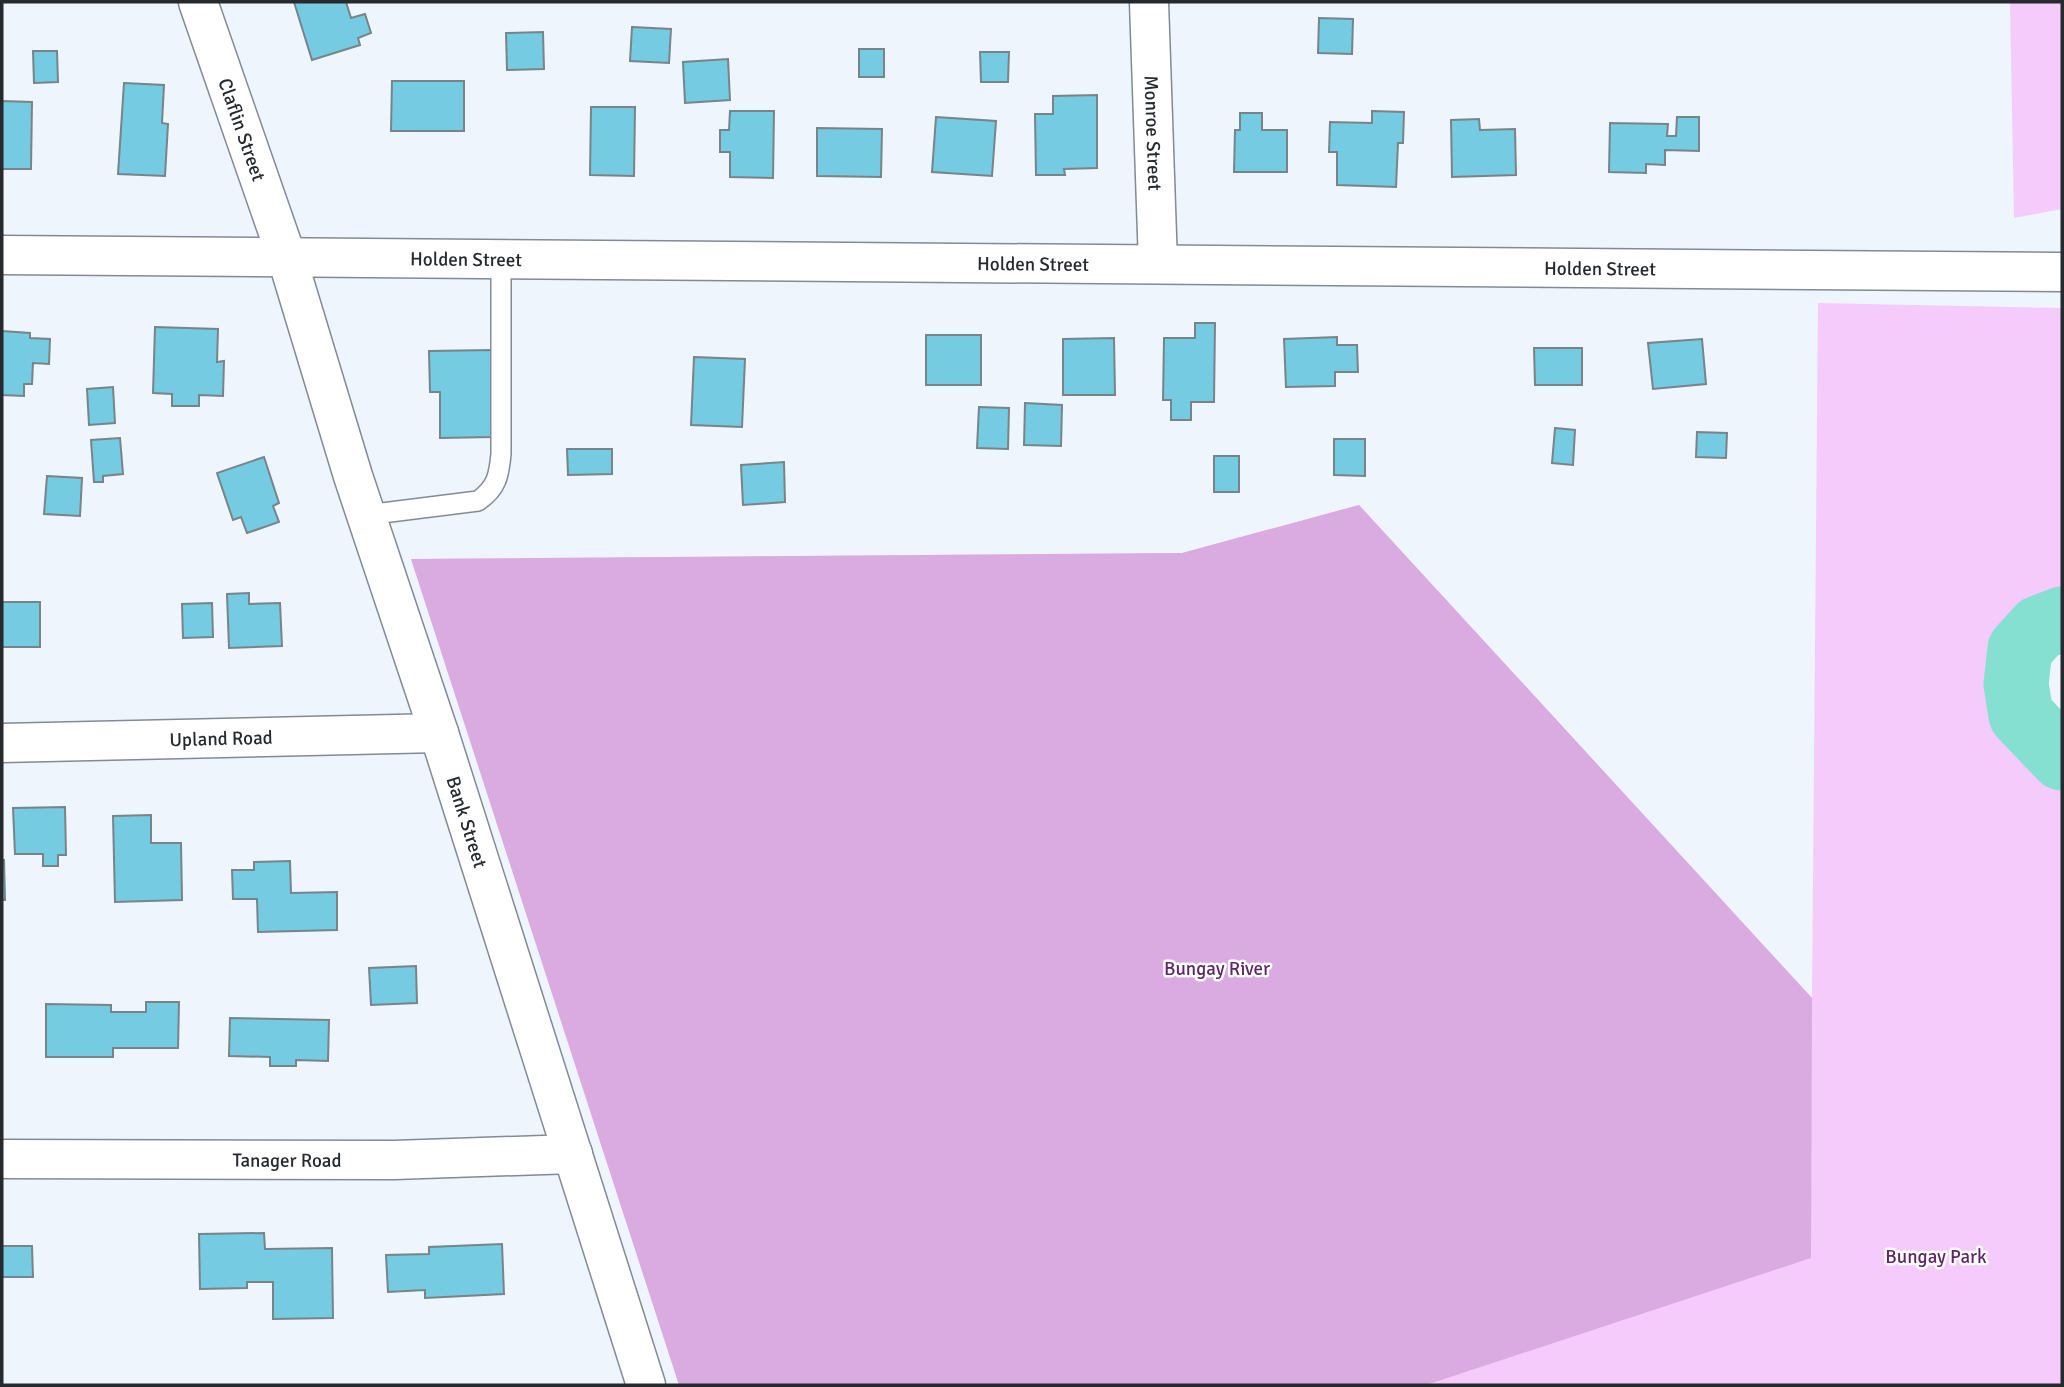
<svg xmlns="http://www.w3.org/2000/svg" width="2064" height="1387" font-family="Signika,sans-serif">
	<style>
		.green { fill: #f4cbfa }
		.forest { fill: #daabe1 }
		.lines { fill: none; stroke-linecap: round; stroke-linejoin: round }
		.river { stroke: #86e0d2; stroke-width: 65 }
		.building { fill: #75cbe2; stroke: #778488; stroke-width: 2 }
		.service-casing { stroke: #828a93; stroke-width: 22 }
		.minor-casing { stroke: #828a93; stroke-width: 41 }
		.secondary-casing { stroke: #828a93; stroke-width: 41 }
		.service { stroke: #fff; stroke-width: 19 }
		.minor { stroke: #fff; stroke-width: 38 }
		.secondary { stroke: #fff; stroke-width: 38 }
		.labels { text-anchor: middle; stroke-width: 5; stroke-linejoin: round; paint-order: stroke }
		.street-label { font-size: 19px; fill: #26292d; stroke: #fff }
		.park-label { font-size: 19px; fill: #5e2767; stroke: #fff }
	</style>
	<rect width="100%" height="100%" fill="#eef5fd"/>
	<path class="green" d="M2010,2h52v207l-48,9z
		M1818,303l244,5v311l-23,9 -19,21 -4,35 5,31 41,43v627h-1383l-268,-826 771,-6 177,-48 453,493z"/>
	<path class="forest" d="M1359,505l453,493 -1,260 -385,127h-747l-268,-826 771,-6z"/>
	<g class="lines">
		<path class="river" d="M2062,619l-23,9 -19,21 -4,35 5,31 41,43"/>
	</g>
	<path class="building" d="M294,2h52l5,16 14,-4 6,19 -13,5 2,7 -48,15z
		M1319,18l34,1 -1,35 -34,-1z
		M632,27l39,2 -2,34 -39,-2z
		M543,32l1,37 -37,1 -1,-37z
		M859,49h25v28h-25z
		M33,51h24l1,31 -24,1z
		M980,52h29l-1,30h-27z
		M728,59l2,41 -45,3 -2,-41z
		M392,81h72v50h-73z
		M124,83l40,2 -2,38 6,1 -3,52 -47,-2z
		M1097,95v73l-33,1 1,6h-29l-1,-61h18v-18z
		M2,101l30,1 -1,67h-29z
		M591,107h44l-1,69 -44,-1z
		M730,111h44l-1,67 -43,-1v-25h-10v-22h9z
		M1372,111l32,1 -1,31h-5l-2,44 -59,-2v-33h-8l1,-30 42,1z
		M1240,113h22v17h25v42h-53l1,-42h5z
		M936,117l60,4 -4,55 -60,-4z
		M1677,117h22v34l-34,-1v15l-19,-1v9l-37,-1 1,-49 58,1 -1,12h9z
		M1479,119l1,11 35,-1 1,46 -64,2 -1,-57z
		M817,128l65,1 -1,48 -64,-1z
		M1195,323h20l-1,79h-23v18h-20v-20h-8l1,-62h31z
		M155,327l63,2 -1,33 7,-1 -1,35 -24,-1v11h-27v-12l-19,-1z
		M2,331l28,2v5l20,1 -1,25 -16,-1 -1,21h-8v12l-22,-1z
		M926,335h55v50h-55z
		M1337,337v8h20l1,27h-23v14l-49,1 -2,-48z
		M1114,338l1,57h-52v-56z
		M1702,339l4,45 -53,5 -5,-46z
		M1534,348h48v37h-47z
		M492,350l1,87 -53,1v-46h-10l-1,-41z
		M694,357l51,2 -3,68 -51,-2z
		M113,387l2,36 -26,2 -2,-36z
		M1025,403l37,2 -1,41 -37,-1z
		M979,407l30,1 -1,41 -31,-1z
		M1555,428l20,2 -2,35 -21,-2z
		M1697,432l30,1 -1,25 -30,-1z
		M120,438l3,36 -20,2v6h-9l-3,-42z
		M1334,439h31v37l-31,-1z
		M567,449h45v25l-44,1z
		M1214,456h25v36h-25z
		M264,457l15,46 -6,3 6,16 -32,11 -6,-16 -8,3 -16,-47z
		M784,462l1,40 -42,3 -2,-40z
		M47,476l35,2 -2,38 -36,-2z
		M249,593v11l31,-1 2,43 -53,2 -2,-54z
		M2,602h38v45h-38z
		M212,603l1,34 -30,1 -1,-34z
		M65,807l1,48h-8v11h-15v-12h-28l-2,-46z
		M151,815v28h30l1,57 -67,2 -2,-86z
		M2,860h2l1,40h-3z
		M290,861l1,32 46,-1v38l-79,2 -1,-33h-24l-1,-29h22v-8z
		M416,966l1,37 -46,2 -2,-37z
		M146,1002h33l-1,46h-65v9h-67v-53l65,1v7h35z
		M230,1018l99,2 -1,41 -32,-1v6h-26v-9l-41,-1z
		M264,1233l1,16 67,-1 1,70 -60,1v-37h-26v6l-47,1 -1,-55z
		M502,1244l2,50 -79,4v-8l-37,2 -2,-37 43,-1v-7z
		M2,1246h30l1,31h-31z"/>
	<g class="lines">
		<g class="service-casing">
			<path id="service" d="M366,515l112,-14c19,-13 21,-26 23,-47v-195"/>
		</g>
		<g class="minor-casing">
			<g id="minor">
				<path id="s1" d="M198,2l89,256 66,218 86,257 207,652"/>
				<path id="s2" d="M1149,2l9,262"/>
				<path id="s3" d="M2,743l437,-10"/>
				<path id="s4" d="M2,1159l392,1 179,-6"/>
			</g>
		</g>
		<g class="secondary-casing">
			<g id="secondary">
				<path id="s5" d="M2,255l2060,17"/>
			</g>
		</g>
		<use href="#service" class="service"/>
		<use href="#minor" class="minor"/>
		<use href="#secondary" class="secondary"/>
	</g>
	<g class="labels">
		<g class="street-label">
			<text dy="7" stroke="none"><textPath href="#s1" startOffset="135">Claflin Street</textPath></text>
			<text dy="7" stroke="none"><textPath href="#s2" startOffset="131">Monroe Street</textPath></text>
			<text dy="7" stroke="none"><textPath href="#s5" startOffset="464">Holden Street</textPath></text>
			<text dy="7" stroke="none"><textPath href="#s5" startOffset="1031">Holden Street</textPath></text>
			<text dy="7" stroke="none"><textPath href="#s5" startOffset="1598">Holden Street</textPath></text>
			<text dy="7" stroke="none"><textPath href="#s3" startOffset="219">Upland Road</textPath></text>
			<text dy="7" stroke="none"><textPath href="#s1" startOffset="863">Bank Street</textPath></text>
			<text dy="7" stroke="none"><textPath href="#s4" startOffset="285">Tanager Road</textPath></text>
		</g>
		<g class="park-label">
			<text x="1217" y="975">Bungay River</text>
			<text x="1936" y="1263">Bungay Park</text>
		</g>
	</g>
	<rect width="2064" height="1387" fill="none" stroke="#26292d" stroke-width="7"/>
</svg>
